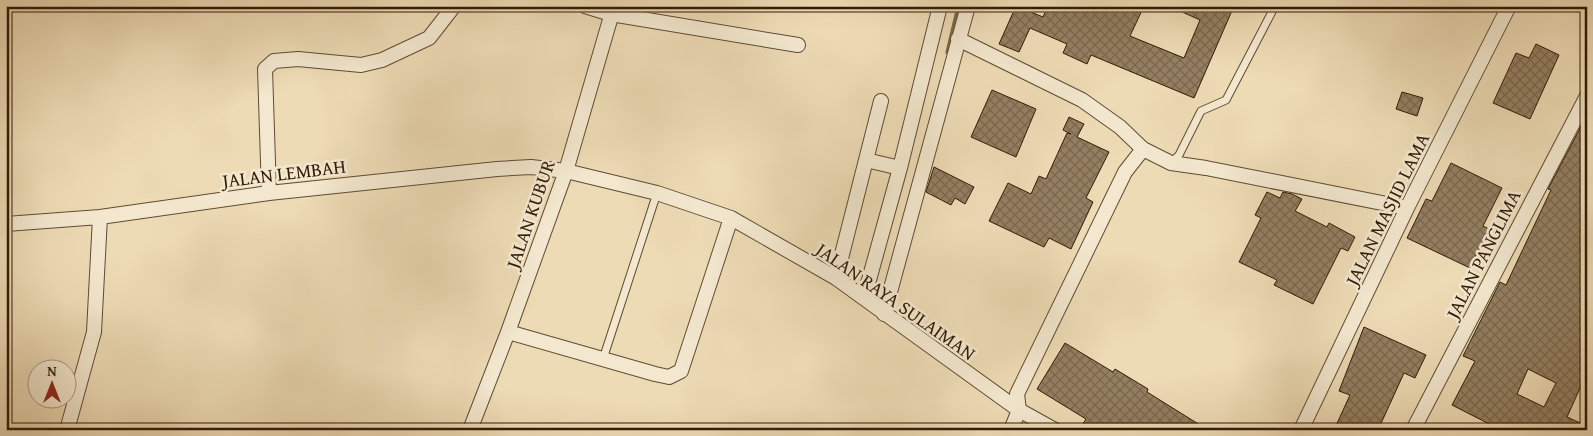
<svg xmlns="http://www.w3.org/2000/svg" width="1593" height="436" font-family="'Gentium Book Plus',serif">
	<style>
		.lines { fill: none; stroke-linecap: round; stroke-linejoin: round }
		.stream { stroke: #7b674c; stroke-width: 5 }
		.building { fill: url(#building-cross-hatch); stroke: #311b06; fill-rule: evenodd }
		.lane-casing { stroke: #604b32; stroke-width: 9 }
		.street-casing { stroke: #604b32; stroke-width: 16 }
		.lane { stroke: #f3e8cf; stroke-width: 7 }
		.street { stroke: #f3e8cf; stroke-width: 14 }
		.labels { text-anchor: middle; stroke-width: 5; stroke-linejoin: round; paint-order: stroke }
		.street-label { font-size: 19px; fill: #311b06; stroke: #f3e8cf }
	</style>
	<defs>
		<pattern id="building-cross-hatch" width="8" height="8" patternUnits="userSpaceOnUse" patternTransform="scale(1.25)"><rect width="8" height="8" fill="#937f61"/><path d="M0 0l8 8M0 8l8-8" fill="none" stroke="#79674e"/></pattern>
	</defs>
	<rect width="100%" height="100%" fill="#eddbb5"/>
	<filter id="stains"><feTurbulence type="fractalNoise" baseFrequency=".004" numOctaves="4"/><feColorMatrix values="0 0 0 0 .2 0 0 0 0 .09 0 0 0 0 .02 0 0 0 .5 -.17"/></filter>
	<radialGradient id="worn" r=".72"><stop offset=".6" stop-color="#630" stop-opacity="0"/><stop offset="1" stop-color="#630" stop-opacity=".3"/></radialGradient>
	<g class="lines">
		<path class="stream" d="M948,52l11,-46"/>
	</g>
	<path class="building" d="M1016,6l27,11 5,-11h96l-14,30 54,22 16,-38 -31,-14h65l-40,92 -103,-43 -4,9 -24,-11 4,-9 -37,-16 -11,24 -20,-8z
		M1536,44l23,11 -29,64 -37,-16 23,-50 13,5z
		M992,90l44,19 -20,48 -45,-20z
		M1402,92l21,6 -6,18 -21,-7z
		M1587,115v274l-6,-3 -14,31 20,9v4h-86l-49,-25 23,-44 -12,-5 37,-74 6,3 45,-95 -3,-1zM1528,369l28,14 -12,24 -27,-13z
		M1069,117l15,7 -7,13 32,15 -23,46 7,4 -22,47 -22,-11 -5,9 -55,-26 19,-38 23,11 8,-18 7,3 21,-46 4,1 -8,-4z
		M1451,163l51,25 -19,38 6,3 -19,39 -63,-30 19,-39 6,2z
		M934,167l40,20 -9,17 -10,-6 -4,7 -25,-13z
		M1267,192l13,6 3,-6 9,2 10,5 -7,12 32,16 2,-4 26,14 -7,14 -7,-3 -28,56 -39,-19 3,-5 -38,-18 22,-44 -6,-3z
		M1364,327l62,28 -11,23 -11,-5 -26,57h-44l16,-35 -11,-4z
		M1065,343l48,29 2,-3 33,20 -1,3 61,38h-129l7,-11 -49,-30z"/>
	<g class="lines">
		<g class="lane-casing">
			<path id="lane" d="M1172,162l7,-7 22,-44 25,-11 49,-94
				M603,359l54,-166"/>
		</g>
		<g class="street-casing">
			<path id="street" d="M585,6l26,8 187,31
				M958,39l124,61 38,27 23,22 28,14 35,5 201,40
				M866,160l34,8
				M269,193l-4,-124 9,-8 24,-2 63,6 21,-5 47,-22 25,-32
				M6,224l94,-7 169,-24 228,-24 34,-2 35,4 91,22 74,25 105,60 183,132 36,20
				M836,278l45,-177
				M864,298l36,-130 40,-162
				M884,314l84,-308
				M508,332l147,42 14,3 12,-6 50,-153
				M67,430l27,-98 6,-115
				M470,430l38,-98 58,-161 48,-165
				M1011,430l8,-20 -2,-16 108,-222 18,-23
				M1301,430l106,-222 102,-202
				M1413,430l174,-334"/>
		</g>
		<use href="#lane" class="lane"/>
		<use href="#street" class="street"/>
	</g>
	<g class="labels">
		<g class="street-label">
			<text transform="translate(284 173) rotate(-7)" y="7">JALAN LEMBAH</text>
			<text transform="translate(1387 209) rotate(-64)" y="7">JALAN MASJID LAMA</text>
			<text transform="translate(530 214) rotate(-71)" y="7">JALAN KUBUR</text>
			<text transform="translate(1483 254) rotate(-63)" y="7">JALAN PANGLIMA</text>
			<text transform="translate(896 301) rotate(35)" y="7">JALAN RAYA SULAIMAN</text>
		</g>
	</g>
	<rect width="1593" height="436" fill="none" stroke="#eddbb5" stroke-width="25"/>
	<rect x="8" y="8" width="1578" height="421" fill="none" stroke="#311b06" stroke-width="2.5"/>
	<rect x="12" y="12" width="1568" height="411" fill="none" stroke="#311b06"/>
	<g transform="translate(52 384)"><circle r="24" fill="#f3e8cf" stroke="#a5967f"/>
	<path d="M0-4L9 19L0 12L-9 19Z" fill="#8f2418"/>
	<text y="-8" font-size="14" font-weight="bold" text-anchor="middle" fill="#311b06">N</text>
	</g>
	<rect width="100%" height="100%" filter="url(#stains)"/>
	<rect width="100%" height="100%" fill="url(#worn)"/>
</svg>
